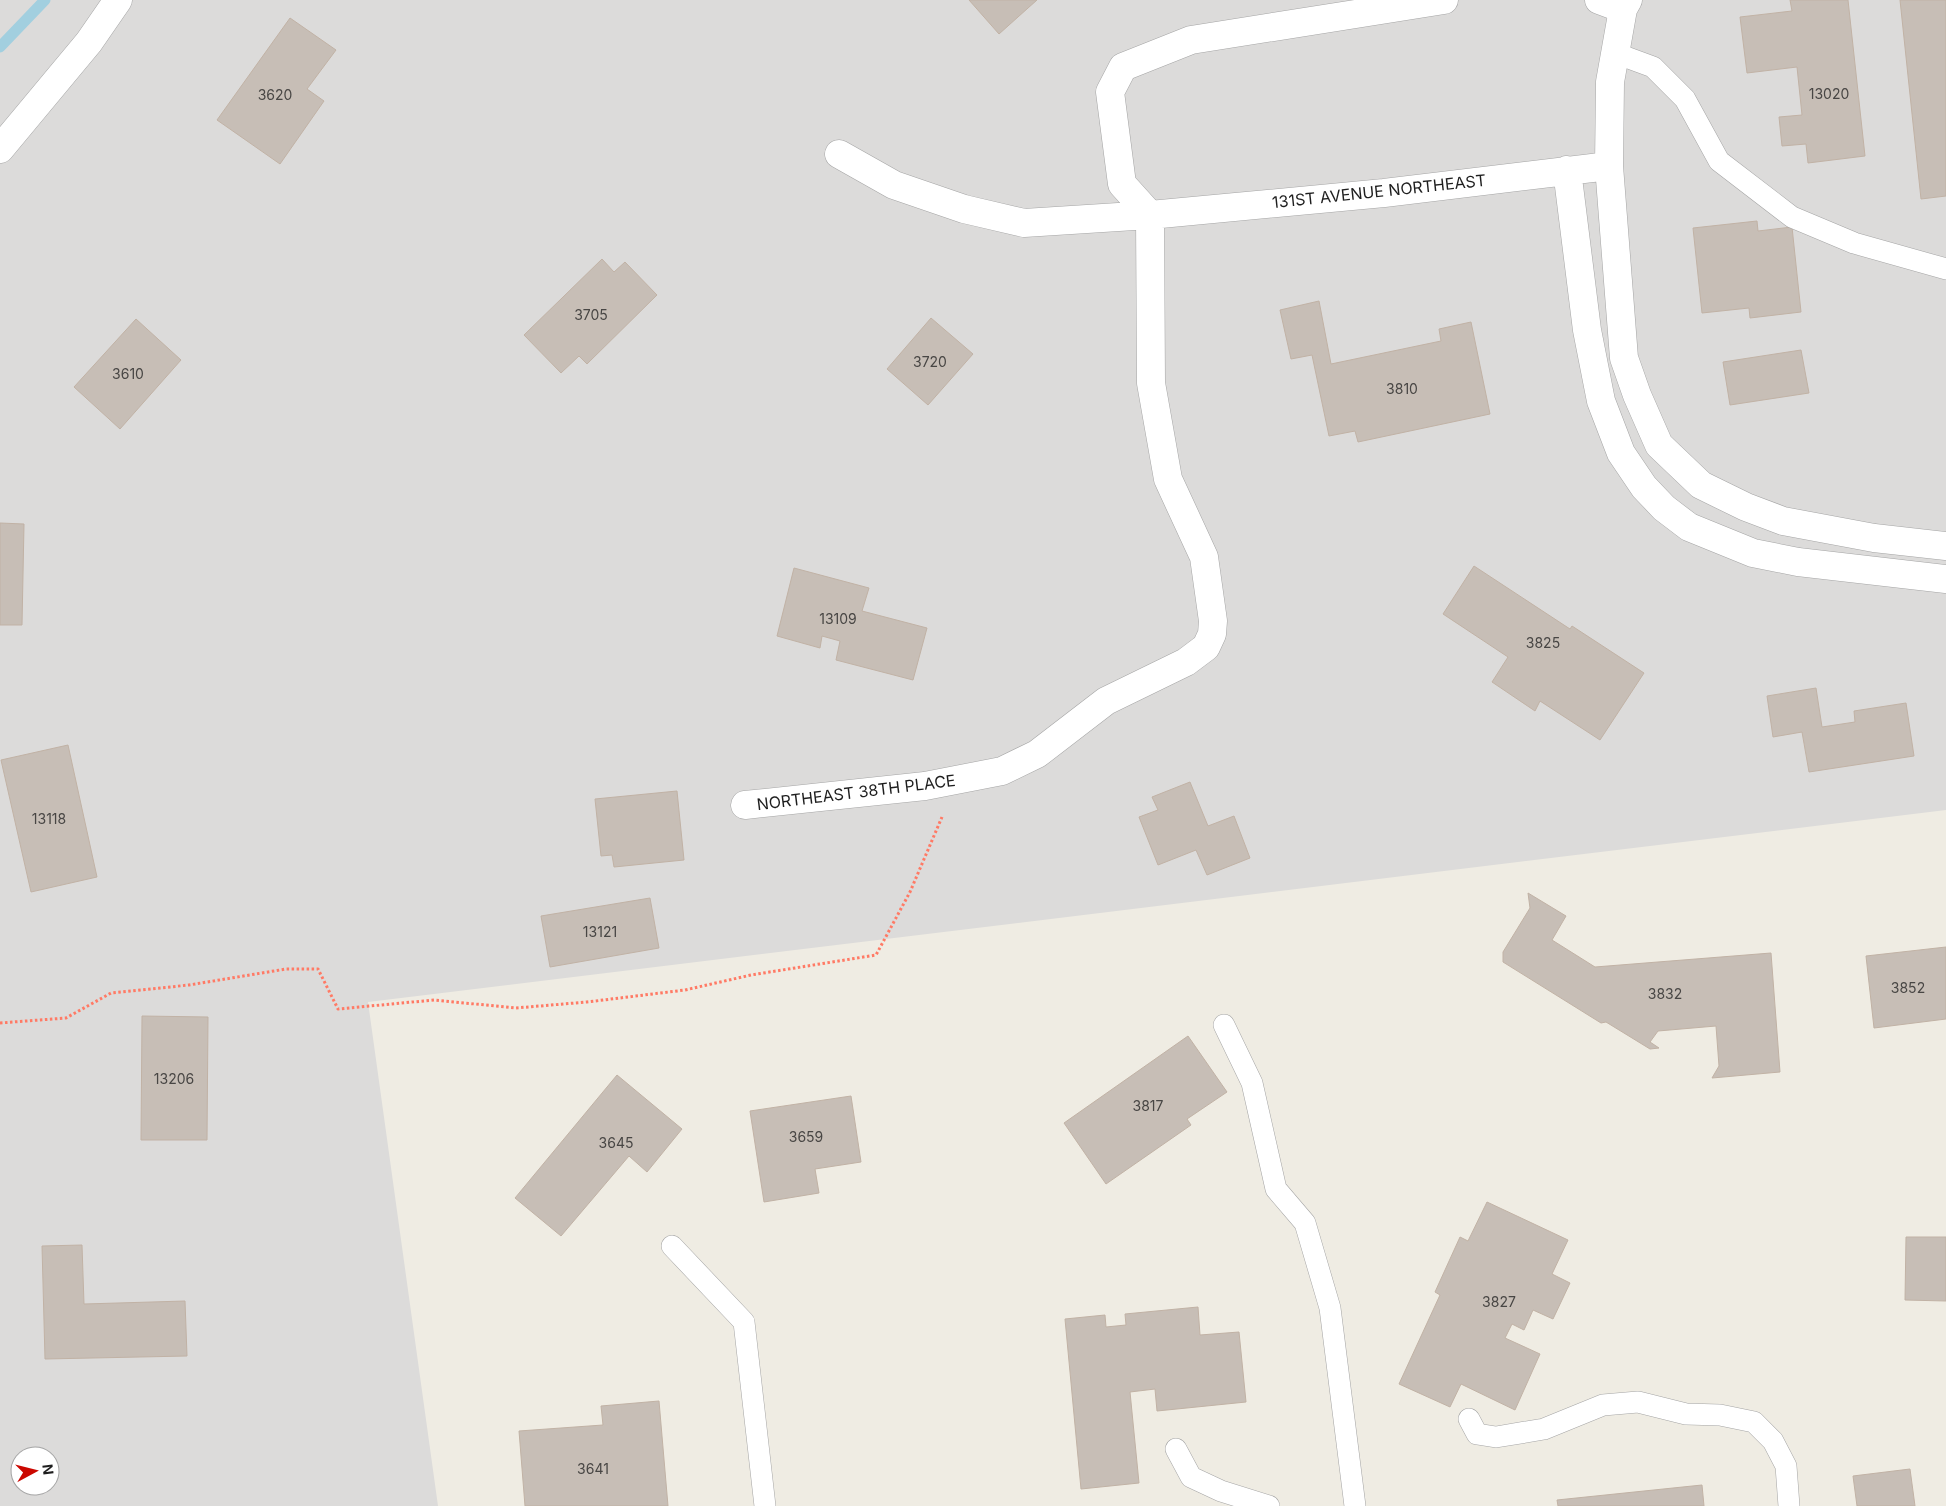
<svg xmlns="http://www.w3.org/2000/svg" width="1946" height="1506" font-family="Inter,sans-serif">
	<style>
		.residential { fill: #dcdbda; fill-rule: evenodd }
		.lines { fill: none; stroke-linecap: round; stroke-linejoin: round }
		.stream { stroke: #a2cfdf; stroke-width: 11 }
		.building { fill: #c7beb6; stroke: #c1b2a5 }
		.lane-casing { stroke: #a5a5a5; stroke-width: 22 }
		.street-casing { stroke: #a5a5a5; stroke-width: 29 }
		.path { stroke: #ff7a65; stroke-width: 3; stroke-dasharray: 2.5 2.5; stroke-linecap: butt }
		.lane { stroke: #fff; stroke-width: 21 }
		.street { stroke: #fff; stroke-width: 28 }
		.labels { text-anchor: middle; stroke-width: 4.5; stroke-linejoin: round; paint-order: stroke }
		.number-label { font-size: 14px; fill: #484644 }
		.street-label { font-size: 16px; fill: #1e1e1e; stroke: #fff }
	</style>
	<rect width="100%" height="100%" fill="#efece3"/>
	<path class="residential" d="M0,0h1946v810l-1578,192 70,504h-438zM20,1456h30v30h-30z"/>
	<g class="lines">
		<path class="stream" d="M0,47l45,-47"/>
	</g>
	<path class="building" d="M969,0h68l-38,34z
		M1790,0h58l17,156 -57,7 -2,-19 -24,2 -3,-29 23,-2 -5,-48 -50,6 -7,-56 52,-6z
		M1900,0h46v196l-25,3z
		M290,18l46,32 -29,39 17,12 -44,63 -63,-44z
		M1757,221l1,10 34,-4 9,85 -51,6 -1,-10 -47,5 -9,-85z
		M602,259l12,13 11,-10 32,33 -70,69 -8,-8 -18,17 -37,-38z
		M1319,301l12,63 110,-23 -2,-12 32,-7 19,92 -132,28 -3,-11 -26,5 -17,-81 -21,4 -11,-49z
		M931,318l42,36 -45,51 -41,-36z
		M136,319l45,41 -61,69 -46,-42z
		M1801,350l8,43 -79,12 -7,-43z
		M0,523l24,1 -2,101h-22z
		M1474,566l96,63 2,-3 72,47 -44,67 -60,-39 -5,10 -43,-29 16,-25 -65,-43z
		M794,568l75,20 -7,23 65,17 -14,52 -77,-20 4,-19 -18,-5 -2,12 -43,-12z
		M1816,688l6,39 33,-5 -1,-11 52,-8 8,53 -105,16 -7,-40 -29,5 -6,-41z
		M68,745l29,132 -66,15 -30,-132z
		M1190,782l18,44 26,-10 16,42 -43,17 -11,-25 -38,15 -19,-48 19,-7 -6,-13z
		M677,791l7,69 -70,7 -2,-12 -11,1 -6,-57z
		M1528,893l38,23 -14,24 43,27 176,-14 9,119 -68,6 7,-12 -3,-40 -58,5 -8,11 9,6 -9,1 -44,-27 -5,1 -98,-61v-10l27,-44z
		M650,898l9,50 -109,19 -9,-51z
		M1946,947v72l-72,9 -8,-72z
		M142,1016l66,1 -1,123h-66z
		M1188,1036l39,56 -40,27 4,6 -85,59 -42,-61z
		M617,1075l65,54 -35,43 -18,-16 -68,80 -46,-38z
		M851,1096l10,66 -46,7 4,24 -55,9 -14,-91z
		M1487,1202l81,38 -16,34 18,9 -17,36 -20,-9 -9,20 -12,-6 -7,14 35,16 -25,56 -54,-26 -11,23 -51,-23 41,-89 -5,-3 25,-55 8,4z
		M1906,1237h40v64l-41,-1z
		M82,1245l2,59 101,-3 2,55 -142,3 -3,-113z
		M1198,1307l2,28 39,-3 7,70 -89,9 -2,-22 -25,3 9,91 -58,6 -16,-170 40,-4 1,12 20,-2 -1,-11z
		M659,1401l9,105h-143l-6,-75 84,-6 -2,-19z
		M1910,1469l5,37h-58l-4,-30z
		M1702,1485l2,21h-146l-1,-6z"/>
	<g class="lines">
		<g class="lane-casing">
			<path id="lane" d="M1615,53l38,14 32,32 34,62 73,56 62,26 92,26
				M1224,1025l28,58 24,106 29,34 25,85 25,198
				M672,1246l72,76 21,184
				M1469,1419l8,15 19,3 48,-8 59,-24 35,-3 48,12 34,1 34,7 19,19 13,25 3,40
				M1176,1449l15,28 30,14 48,15"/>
		</g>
		<g class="street-casing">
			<path id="street" d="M1599,0l24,9
				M1628,0l-5,9 -13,73 -1,84 15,192 13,37 22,50 42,40 45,22 37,14 91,17 72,8
				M0,149l89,-107 29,-42
				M839,154l55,31 70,24 60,14 126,-8 234,-22 225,-27
				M1567,170l20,160 14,71 20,52 23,34 20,21 25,19 64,26 45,9 148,17
				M745,805l180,-19 77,-15 35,-17 69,-53 80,-39 20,-15 6,-13 1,-13 -9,-64 -36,-78 -17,-96 -1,-168 -28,-31 -12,-92 13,-25 68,-27 253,-40"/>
		</g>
		<path class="path" d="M0,1023l66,-5 45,-25 78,-8 97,-16h32l20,40 96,-9 82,8 71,-6 98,-12 66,-15 125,-20 34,-63 32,-75"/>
		<use href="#lane" class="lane"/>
		<use href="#street" class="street"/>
	</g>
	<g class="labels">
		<g class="number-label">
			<text x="1829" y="99">13020</text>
			<text x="275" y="100">3620</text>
			<text x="591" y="320">3705</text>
			<text x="930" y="367">3720</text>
			<text x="128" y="379">3610</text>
			<text x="1402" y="394">3810</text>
			<text x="838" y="624">13109</text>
			<text x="1543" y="648">3825</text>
			<text x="49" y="824">13118</text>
			<text x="600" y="937">13121</text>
			<text x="1908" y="993">3852</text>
			<text x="1665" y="999">3832</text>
			<text x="174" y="1084">13206</text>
			<text x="1148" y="1111">3817</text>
			<text x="806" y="1142">3659</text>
			<text x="616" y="1148">3645</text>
			<text x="1499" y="1307">3827</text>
			<text x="593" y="1474">3641</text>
		</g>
		<g class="street-label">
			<text transform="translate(1379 191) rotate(-6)" y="6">131ST AVENUE NORTHEAST</text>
			<text transform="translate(856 792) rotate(-7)" y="6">NORTHEAST 38TH PLACE</text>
		</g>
	</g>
	<g transform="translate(35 1471) rotate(83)"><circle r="24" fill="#ffffff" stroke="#a5a5a5"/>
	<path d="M0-4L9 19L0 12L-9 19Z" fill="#cb0700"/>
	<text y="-8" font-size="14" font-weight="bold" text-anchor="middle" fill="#1e1e1e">N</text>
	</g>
</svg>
